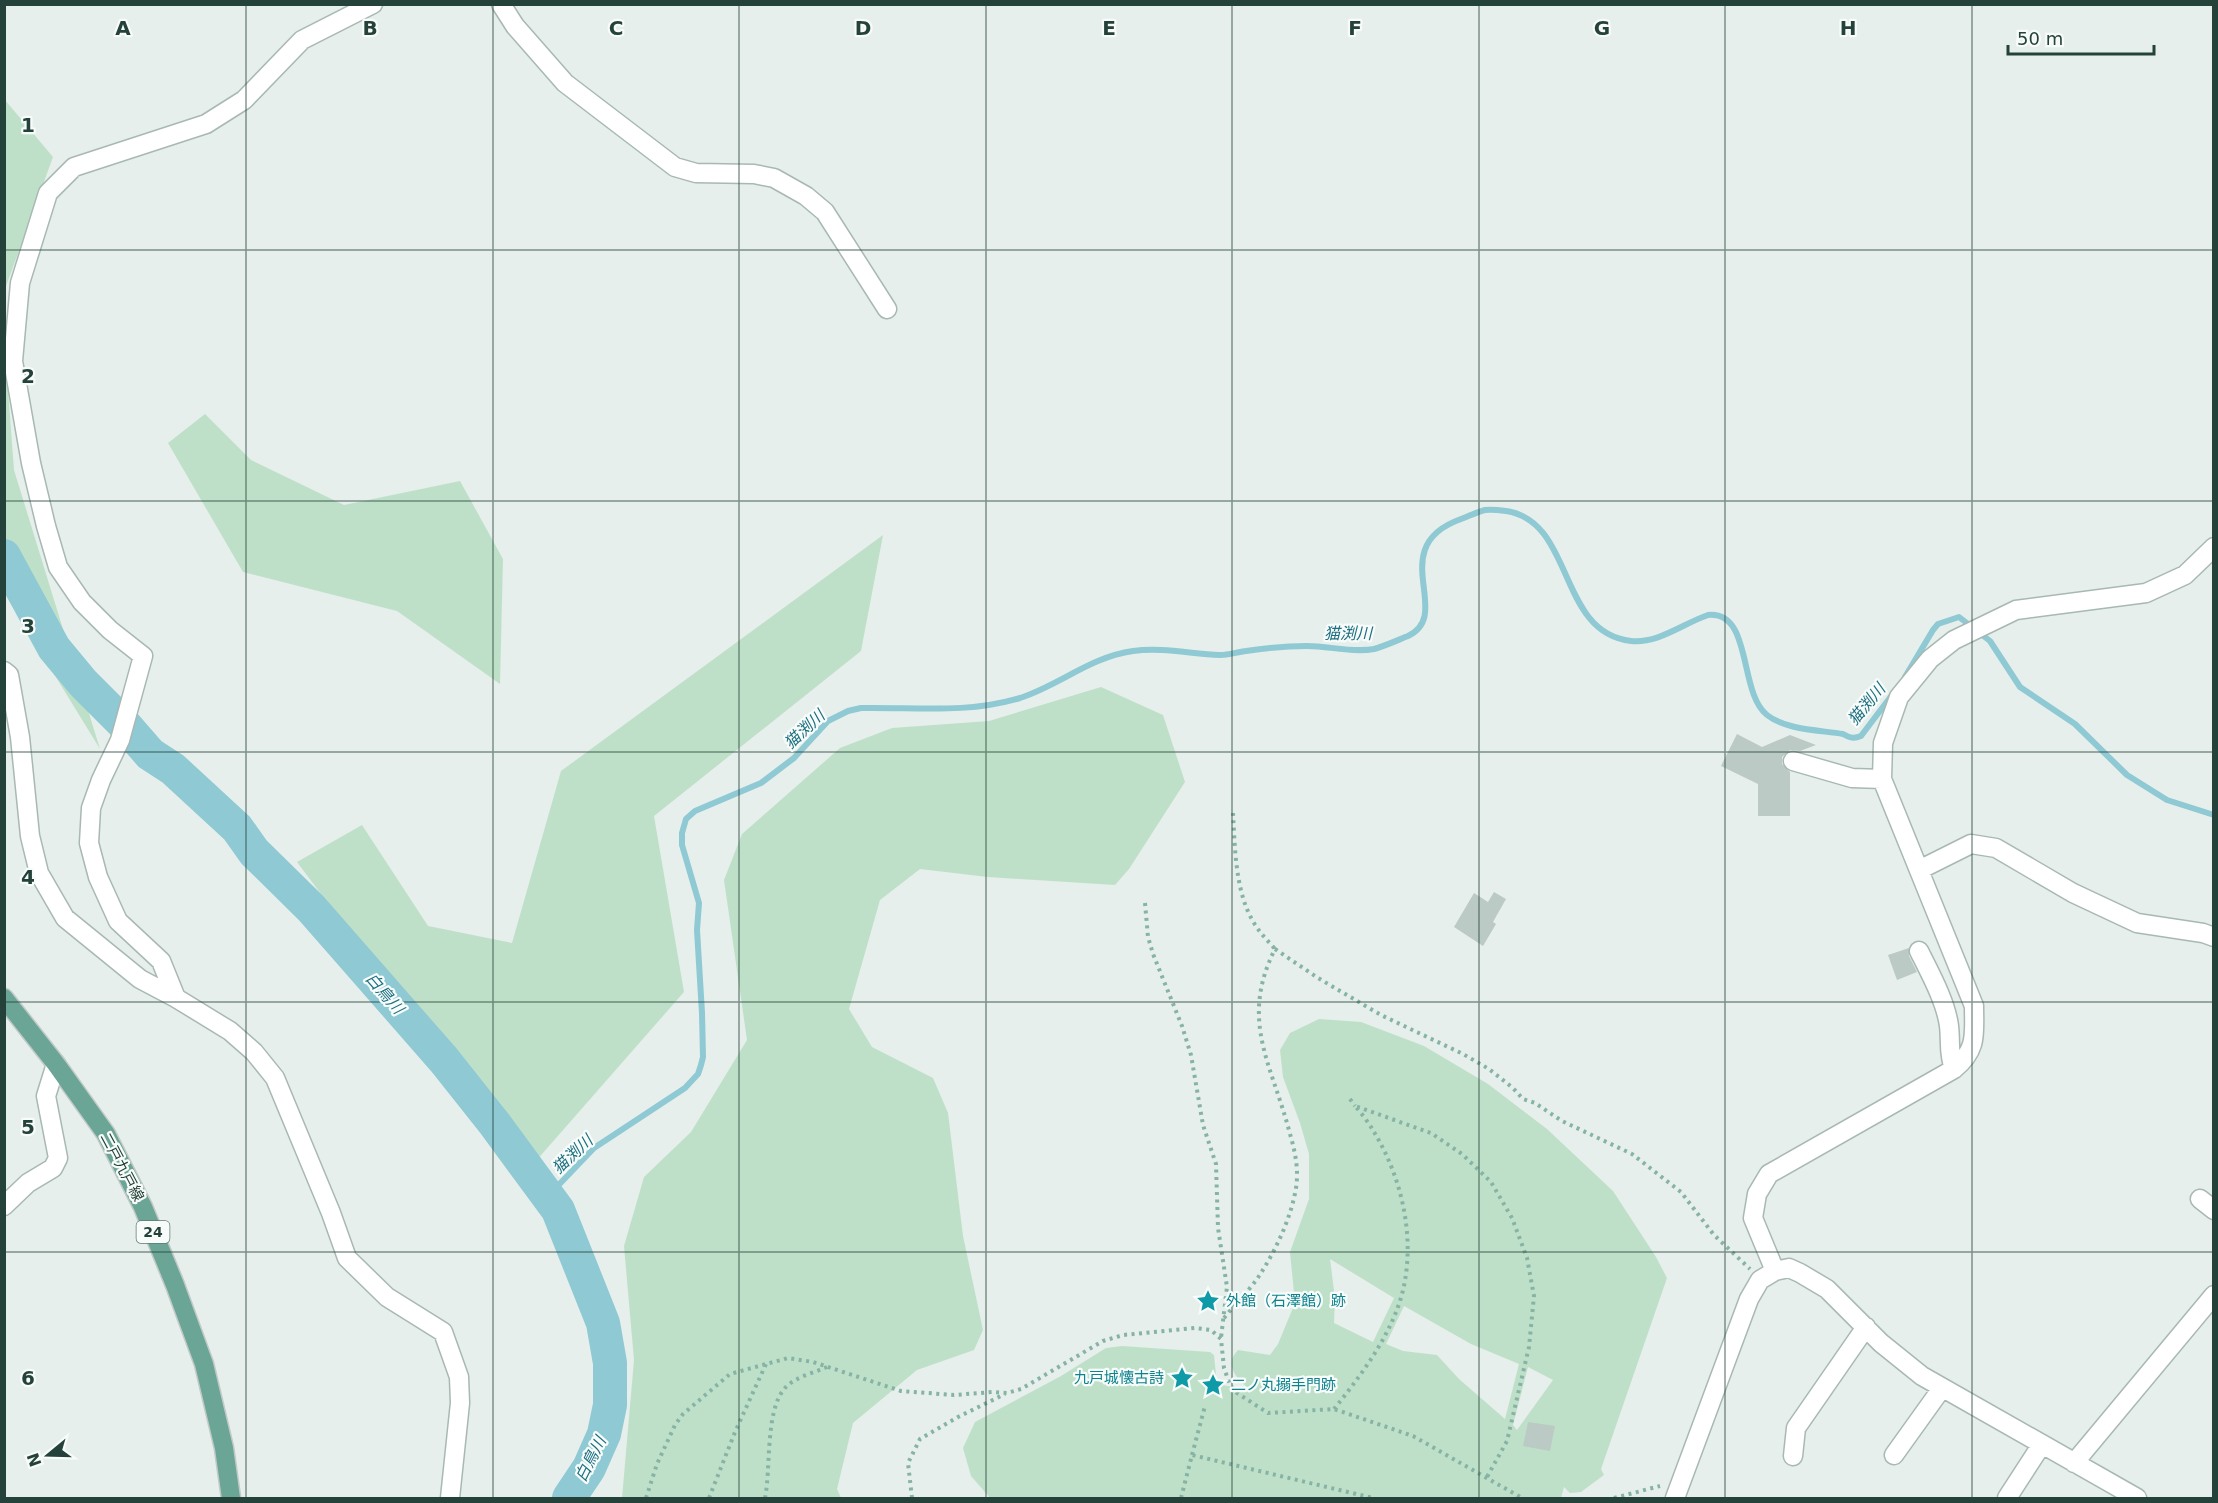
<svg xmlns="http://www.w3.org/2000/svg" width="2218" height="1503" font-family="'DejaVu Sans','Noto Sans JP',sans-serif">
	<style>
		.green { fill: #bfe0c8; fill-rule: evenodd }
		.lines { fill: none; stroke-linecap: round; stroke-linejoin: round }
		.stream { stroke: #8ec9d4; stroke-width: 6 }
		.river { stroke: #8ec9d4; stroke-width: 34 }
		.building { fill: #bbcac4 }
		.minor-casing { stroke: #a8b8b2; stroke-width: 21 }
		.major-casing { stroke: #c2cac8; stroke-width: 21 }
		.path { stroke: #86b3a5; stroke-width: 4; stroke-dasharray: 3 4.5; stroke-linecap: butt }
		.minor { stroke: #fff; stroke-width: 18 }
		.major { stroke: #6aa596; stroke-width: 18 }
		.grid { fill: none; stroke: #24423a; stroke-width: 1.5; stroke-opacity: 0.55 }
		.labels { text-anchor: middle; stroke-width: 4.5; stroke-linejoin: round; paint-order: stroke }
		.shield { fill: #f7fbf9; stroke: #637a73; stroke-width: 1.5 }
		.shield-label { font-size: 14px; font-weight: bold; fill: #24423a }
		.street-label { font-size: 15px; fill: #24423a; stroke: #f7fbf9 }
		.culture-label { font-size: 15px; fill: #0d838f; stroke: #f7fbf9; text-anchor: start }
		.water-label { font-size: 16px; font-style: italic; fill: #1c6f80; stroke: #f7fbf9 }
		.grid-label { font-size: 20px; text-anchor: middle; font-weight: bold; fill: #24423a; stroke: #f7fbf9; stroke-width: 4.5; stroke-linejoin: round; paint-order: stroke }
	</style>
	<rect width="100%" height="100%" fill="#e6efeb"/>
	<path class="green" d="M5,100l48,57 -48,132z
		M4,337l10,133 86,279 -95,-155z
		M205,414l46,46 93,45 116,-24 43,78 -3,125 -103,-73 -154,-39 -75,-129z
		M883,535l-22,116 -207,165 30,176 -156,178 -231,-308 65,-37 66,101 84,17 49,-172z
		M1101,687l62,28 22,67 -56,87 -14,16 -127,-8 -68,-8 -40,31 -31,109 23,38 61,31 15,35 15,123 20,94 -9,20 -57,20 -64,53 -16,66 4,9h-219l12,-138 -10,-114 20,-69 47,-45 56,-92 -23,-160 18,-46 98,-86 52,-20 97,-7z
		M1319,1019l42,3 63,24 64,38 59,45 66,62 43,66 11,21 -66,191 3,6 -23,17 -11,1 -6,-6 -3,11h-571l-19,-22 -8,-28 12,-26 86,-46 45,-28 16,-2 88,6 4,3 2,20 -3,8 39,8c-13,-10 -30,-25 -14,-41l32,5 8,-11 17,-41 -5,-51 19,-53v-45l-9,-31 -17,-46 -3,-27 10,-17zM1330,1259l64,39 -21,44 -39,-19 1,-25zM1404,1306l67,38 48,20 -14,55 -46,-40 -22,-24 -34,-4 -17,-7zM1528,1367l25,13 -36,50 -4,-5z"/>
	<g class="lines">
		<path class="stream" d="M1905,677l28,-47 5,-6 21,-7 31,24 30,46 55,37 52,51 40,25 47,15
			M549,1195l45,-47 91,-60 13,-14 3,-9 2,-8 -1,-44 -5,-83 2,-27 -17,-58v-12l4,-14 9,-8 66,-28 33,-25 34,-37 20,-10 13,-3c56,-1 104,6 159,-10 40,-13 70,-41 113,-47 30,-4 58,3 87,4 9,0 17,-3 26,-4 20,-3 41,-5 61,-5 22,0 46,7 67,3 11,-3 24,-9 34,-13 47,-22 -25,-89 53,-117 8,-3 16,-7 24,-9 6,-1 14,0 21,1 69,10 51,122 125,130 27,3 53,-18 77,-26 45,-4 30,77 59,100 19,15 52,15 76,19 7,4 11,5 18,2l31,-41"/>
		<path class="river" d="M4,556l50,92 29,35 40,40 27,31 23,15 64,59 17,24 57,56 133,152 50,63 64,87 45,113 7,40v42l-6,29 -15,34 -20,30"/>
	</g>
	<path class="building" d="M1737,734l25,13 28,-12 26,10 -16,6 -10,-1 -8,7v7l8,8v44h-32v-32l-37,-18z
		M1494,892l12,7 -13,23 3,2 -13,22 -29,-19 20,-34 14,9z
		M1909,948v8l8,16 -20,8 -9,-25z
		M1528,1422l27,4 -5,25 -27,-5z"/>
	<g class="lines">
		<g class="minor-casing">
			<path id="minor" d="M501,4l14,22 50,57 110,84 21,6 58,1 20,4 32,18 19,16 62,97
				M4,671l5,4 11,62 10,99 9,37 26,45 75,61 36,19 54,33 24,21 21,26 56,135 16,45 40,39 56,35 16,45 1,26 -10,95
				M1793,761l59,17 30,1
				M1919,870l52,-26 25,4 77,45 64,30 66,10 11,4
				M1919,951c11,22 27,51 30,75 2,17 -1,26 5,43
				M176,998l-15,-37 -43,-40 -20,-44 -9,-34 2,-35 10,-28 19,-40 23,-84 -33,-26 -28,-28 -24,-35 -12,-41 -15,-63 -18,-102 7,-78 28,-90 26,-26 132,-43 38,-24 58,-60 71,-36
				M2200,1199l14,11
				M4,1206l24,-23 25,-15 5,-10 -12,-62 10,-32
				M1775,1271l-22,-53 4,-24 12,-20 185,-105c24,-20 20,-35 20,-63l-92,-227 1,-36 16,-46 31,-38 24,-19 62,-30 130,-17 39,-18 29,-28
				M1894,1455l48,-67
				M1793,1456l3,-28 70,-101
				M2074,1463l140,-168
				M1675,1498l74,-199 11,-19 15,-9 14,-3 11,5 27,16 54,54 41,33 215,122
				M2007,1498l35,-54"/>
		</g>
		<g class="major-casing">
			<path id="major" d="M4,998l52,66 50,70 37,73 32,78 29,79 20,84 7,50"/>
		</g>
		<path class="path" d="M1233,813c2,35 2,79 21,110 6,10 14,18 21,26
			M1145,903l3,34 5,17 29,72 9,29 12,70 13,39 2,64 9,59 -6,51
			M1350,1099l5,7
			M1224,1318c11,-14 25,-27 35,-42 17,-26 32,-58 37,-88 3,-18 -1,-37 -6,-54 -18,-70 -51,-113 -15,-185l43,29 63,37 82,39 26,15 24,19 10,11 12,4 27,18 70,33 49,38 33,43 36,34
			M1334,1409c25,-31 52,-67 65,-105 19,-56 5,-123 -25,-172 -5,-9 -12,-18 -19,-26l76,27 31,21 29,28 21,36 15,40 7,38 -5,51 -22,94 -20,36
			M1192,1455l13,-49
			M646,1498l11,-34 18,-39 8,-11 47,-40 58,-16 25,4 88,29 53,4 39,-3 14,1 14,-4 82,-48 20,-6 72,-7 16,2 10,9 3,29 6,17 7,8 31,20 66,-4 79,27 109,62
			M709,1498l26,-66 31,-68
			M765,1498c6,-29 0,-88 20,-110 10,-11 28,-15 42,-21
			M912,1498l-4,-35 12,-24 38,-22 47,-23
			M1181,1498l11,-43 181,43
			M1614,1498l46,-12"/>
		<use href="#minor" class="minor"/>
		<use href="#major" class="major"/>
	</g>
	<path class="grid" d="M246,4v1494M493,4v1494M739,4v1494M986,4v1494M1232,4v1494M1479,4v1494M1725,4v1494M1972,4v1494M4,250h2210M4,501h2210M4,752h2210M4,1002h2210M4,1252h2210"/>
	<defs>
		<g id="sight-bare" transform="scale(1.8)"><path d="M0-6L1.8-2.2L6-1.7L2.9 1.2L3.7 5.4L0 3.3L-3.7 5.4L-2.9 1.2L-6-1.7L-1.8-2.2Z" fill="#0f9aa8" stroke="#f7fbf9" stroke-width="2.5" paint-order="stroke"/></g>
	</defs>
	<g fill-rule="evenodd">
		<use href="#sight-bare" x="1208" y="1301"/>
		<use href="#sight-bare" x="1182" y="1378"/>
		<use href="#sight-bare" x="1213" y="1385"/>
	</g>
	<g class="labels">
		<rect class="shield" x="136.5" y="1221" width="33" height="22" rx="4.5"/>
		<g class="shield-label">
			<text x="153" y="1237">24</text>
		</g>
		<g class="street-label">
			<text transform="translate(122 1167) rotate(62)" y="5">二戸九戸線</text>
		</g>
		<g class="culture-label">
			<text x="1226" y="1306">外館（石澤館）跡</text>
			<text x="1164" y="1383" text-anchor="end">九戸城懐古詩</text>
			<text x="1231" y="1390">二ノ丸搦手門跡</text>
		</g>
		<g class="water-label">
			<text x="1348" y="639">猫渕川</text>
			<text transform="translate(1866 704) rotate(-50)" y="6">猫渕川</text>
			<text transform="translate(804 729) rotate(-43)" y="6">猫渕川</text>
			<text transform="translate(385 993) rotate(49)" y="6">白鳥川</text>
			<text transform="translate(572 1154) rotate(-43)" y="6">猫渕川</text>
			<text transform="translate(590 1459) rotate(-63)" y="6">白鳥川</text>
		</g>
	</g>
	<g class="grid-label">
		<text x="123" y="35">A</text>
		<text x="370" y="35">B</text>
		<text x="616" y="35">C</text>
		<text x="863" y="35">D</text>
		<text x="1109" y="35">E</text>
		<text x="1355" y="35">F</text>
		<text x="1602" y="35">G</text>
		<text x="1848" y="35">H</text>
		<text x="28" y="132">1</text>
		<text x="28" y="383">2</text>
		<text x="28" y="633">3</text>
		<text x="28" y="884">4</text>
		<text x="28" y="1134">5</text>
		<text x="28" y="1385">6</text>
	</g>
	<rect width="2218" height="1503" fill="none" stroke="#24423a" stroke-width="12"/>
	<g transform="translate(48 1455) rotate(251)" stroke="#f7fbf9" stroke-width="4.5" paint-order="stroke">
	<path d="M0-4.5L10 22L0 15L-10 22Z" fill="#24423a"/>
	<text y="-9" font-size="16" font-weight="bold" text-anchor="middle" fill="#24423a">N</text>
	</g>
	<path d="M2008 45v9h146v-9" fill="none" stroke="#24423a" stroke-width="3"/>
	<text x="2017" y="45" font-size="18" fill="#24423a" stroke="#f7fbf9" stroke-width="4.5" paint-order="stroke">50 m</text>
</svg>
